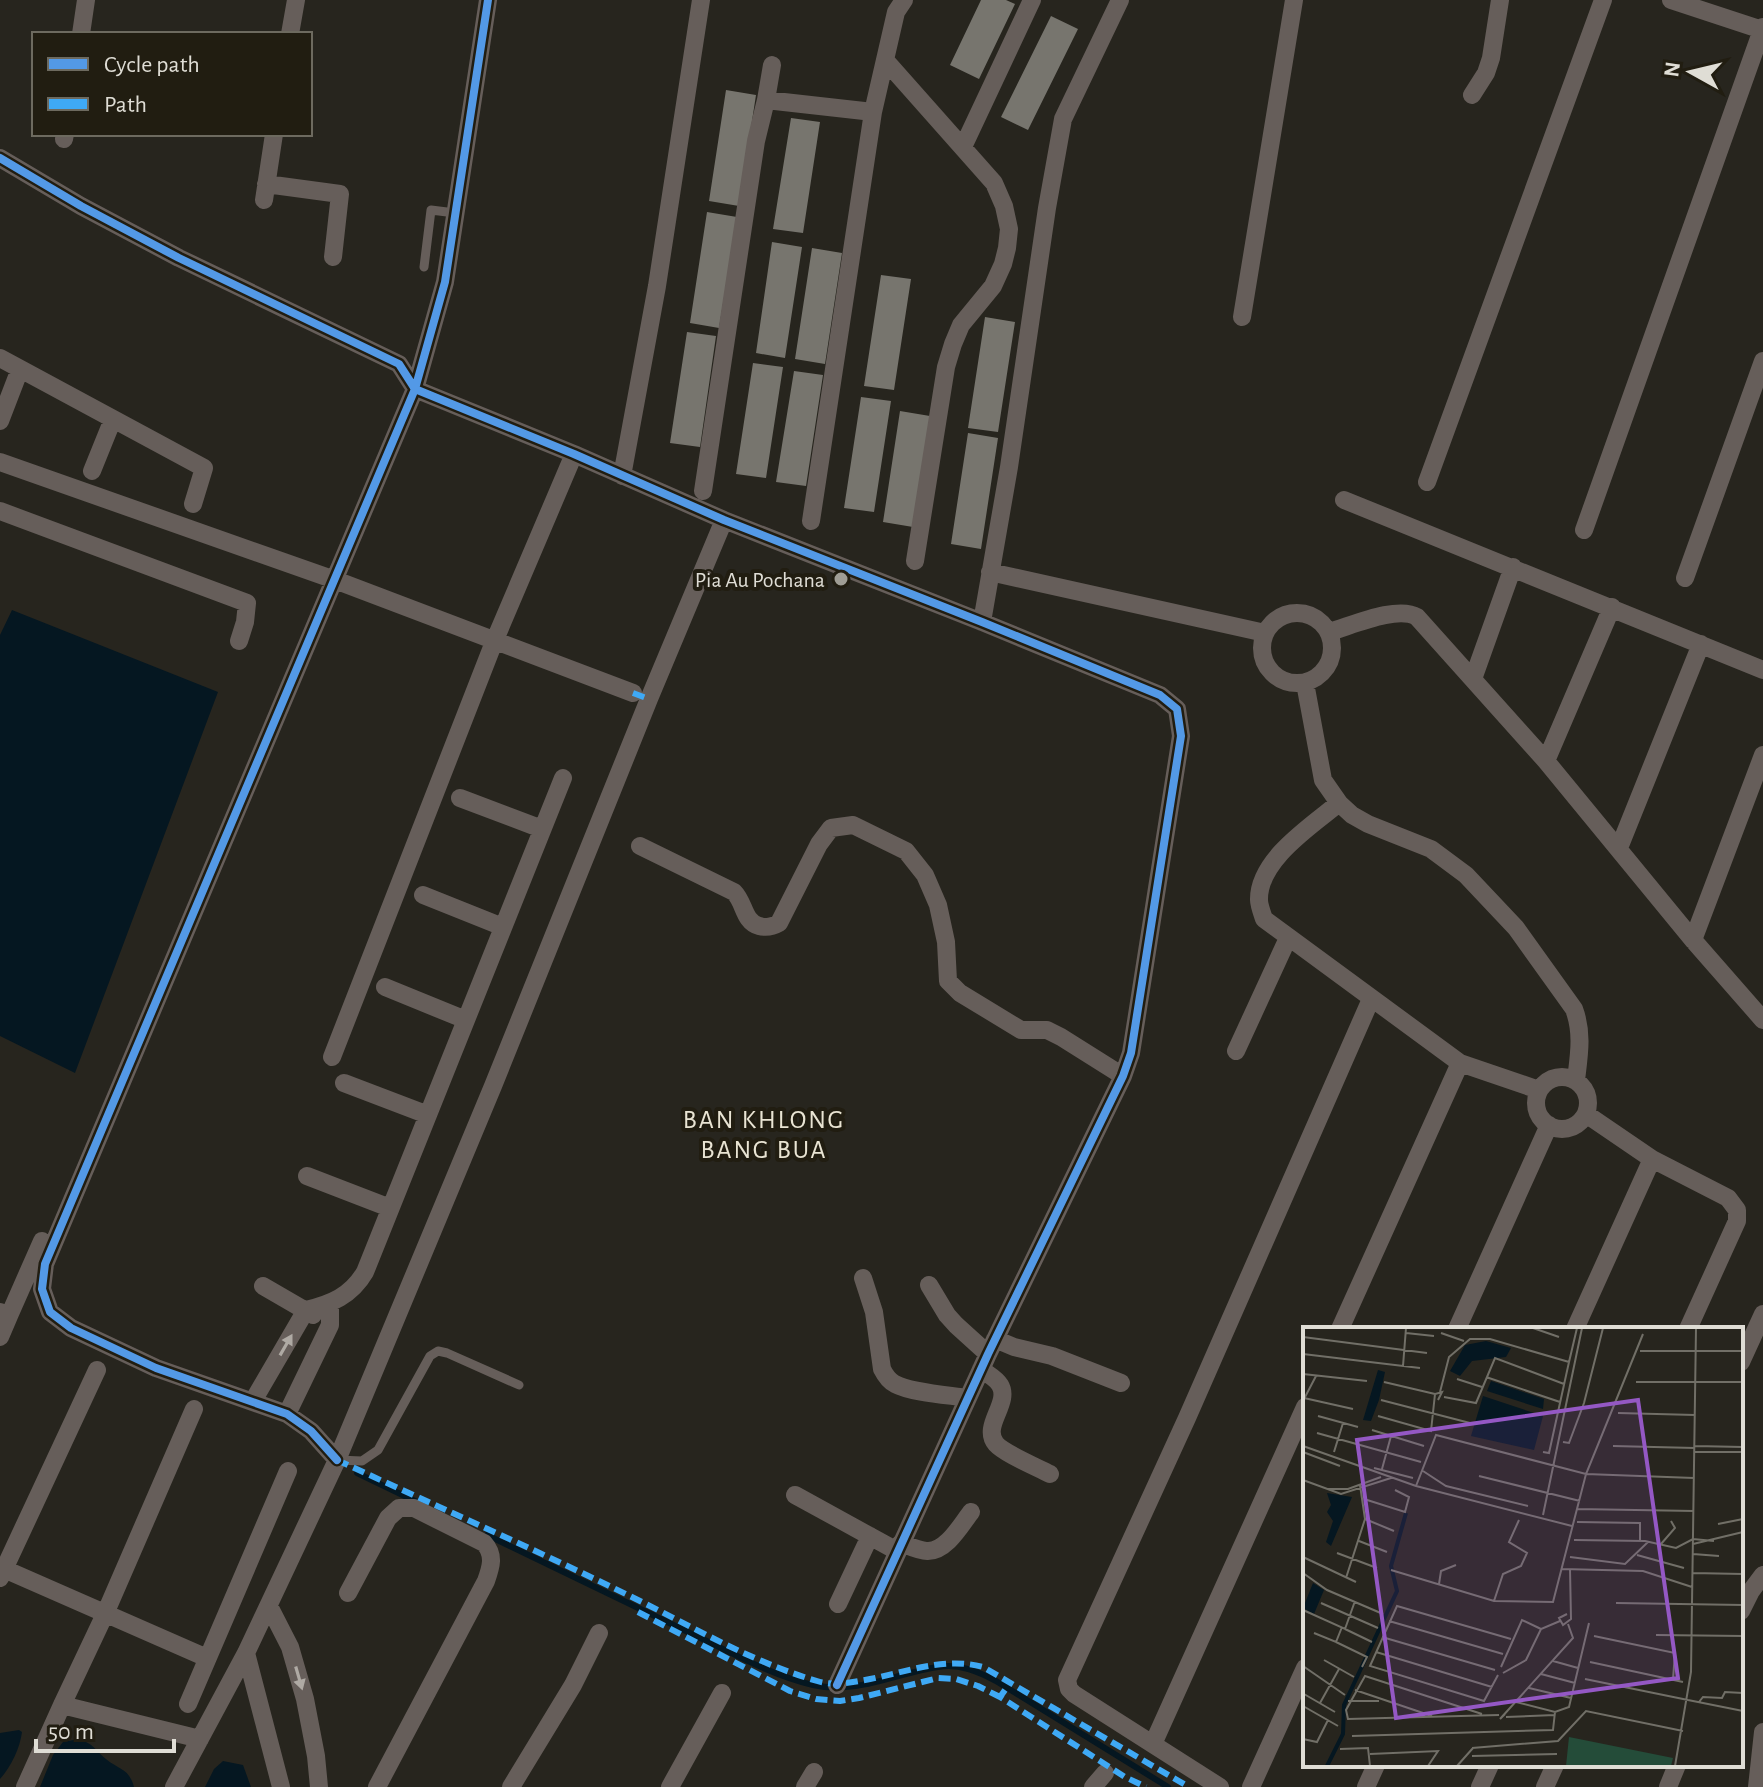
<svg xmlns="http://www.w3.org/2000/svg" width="1763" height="1787" font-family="'Alegreya Sans',sans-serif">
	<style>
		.water { fill: #051721 }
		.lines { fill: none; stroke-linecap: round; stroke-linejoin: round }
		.stream { stroke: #051721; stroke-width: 6 }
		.building { fill: #77756e }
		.service { stroke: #665e5a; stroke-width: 9 }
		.minor { stroke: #665e5a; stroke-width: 18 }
		.quiet { stroke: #3fa9f5; stroke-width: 6; stroke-dasharray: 12 6; stroke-linecap: butt }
		.cycleway-casing { stroke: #211d11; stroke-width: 13 }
		.cycleway { stroke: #5399e6; stroke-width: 8 }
		.oneway { fill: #afaaa4 }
		.poi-dot { fill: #9f9d95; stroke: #211d11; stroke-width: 3 }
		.labels { text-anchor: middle; stroke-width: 8; stroke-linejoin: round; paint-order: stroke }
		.poi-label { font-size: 22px; fill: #dfddd5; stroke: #211d11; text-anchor: end }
		.quarter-label { font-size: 26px; letter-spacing: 2px; fill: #e9e4d3; stroke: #211d11 }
		.inset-river { fill: none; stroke: #051721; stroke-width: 4 }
		.inset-road { fill: none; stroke: #716f67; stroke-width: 2 }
		.view { fill: #9458c4; fill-opacity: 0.15; stroke: #9458c4; stroke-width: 4 }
		.inset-edge { fill: none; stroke: #dfddd5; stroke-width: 4 }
	</style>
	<rect width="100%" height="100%" fill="#27251e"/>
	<path class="water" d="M12,610l206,82 -143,381 -75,-37v-401z
		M19,1730l3,2c-2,16 -11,35 -22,47v-46z
		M79,1739c16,6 15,10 27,20 13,11 23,9 28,28h-94l13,-32 10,-13z
		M223,1761l20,4 8,22h-46l9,-18z"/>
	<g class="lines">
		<path class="stream" d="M357,1473l58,28
			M487,1535c67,33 135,65 203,98 39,18 80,42 123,52 43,10 84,-12 125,-18 21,-4 41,5 58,14l172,106"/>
	</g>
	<path class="building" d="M981,0h25l9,4 -36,75 -29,-14z
		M1051,16l27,13 -50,101 -27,-13z
		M726,90l30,5 -17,111 -30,-5z
		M791,118l29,4 -17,111 -30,-4z
		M707,212l30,5 -18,111 -29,-5z
		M772,242l30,5 -17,111 -29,-5z
		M812,248l30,5 -17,111 -30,-5z
		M881,275l30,4 -17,111 -30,-4z
		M985,317l30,5 -17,110 -30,-4z
		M687,332l29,4 -16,111 -30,-4z
		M753,363l30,4 -17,111 -30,-4z
		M794,371l29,4 -17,111 -30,-4z
		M861,397l30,4 -17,111 -30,-4z
		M900,411l30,5 -17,111 -30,-5z
		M968,433l30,5 -17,111 -30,-5z"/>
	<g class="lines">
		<path class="service" d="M424,267l7,-57 24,3
			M337,1460l25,1 16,-11 52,-94 8,-5 9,2 72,32"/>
		<path class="minor" d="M1671,0l91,30
			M81,34l5,-34
			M290,34l6,-34
			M885,60l109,123 10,23 5,23 -2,19 -4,16 -10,22 -32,39 -8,19 -7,23 -31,194
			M1472,95l14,-22 5,-15 9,-58
			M766,100l6,-35
			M64,139l1,-5
			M963,147l69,-147
			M0,158l81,48 98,52 220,106 16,25 159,65 150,66 258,102 178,73 17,14 4,27 -50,317 -8,23 -135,278 -151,331
			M266,184l74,10 -7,63
			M264,200l10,-66
			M1242,317l52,-317
			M0,358l204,110 -11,36
			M0,421l20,-52
			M0,462l335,118 298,113
			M92,471l21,-52
			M622,476l35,-190 44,-286
			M1427,482l176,-482
			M703,491l53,-350 10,-41 107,12
			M1344,500l419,170
			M0,511l247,92 -2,19 -6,19
			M811,521l62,-409 23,-100 8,-12
			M1584,530l179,-503
			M990,572l275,61
			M1685,578l78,-217
			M1262 648a35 35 0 1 1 70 0a35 35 0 1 1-70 0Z
			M982,622l27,-155 38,-259 16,-89 57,-119
			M1329,632c22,-6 68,-27 88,-15l129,144 147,179 70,80
			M1473,679l40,-112
			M1305,683l18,97 16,23 13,12 16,9 63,25 35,26 50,53 58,81c9,24 5,46 2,71
			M1546,761l66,-154
			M460,798l82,31
			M1339,803c-28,23 -81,57 -80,97 0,5 3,13 5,19l196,144 79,27
			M640,846l94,46c11,11 9,29 25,34 8,2 13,1 20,-3l40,-79 12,-16 22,-3 53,26 19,24 13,30 8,37 2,39 12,12 61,37h26l14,7 62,39
			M1619,848l82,-204
			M423,895l80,32
			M1693,940l70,-185
			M385,987l81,33
			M1236,1051l52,-113
			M332,1057l162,-415 80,-188
			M1536 1103a26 26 0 1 1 52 0a26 26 0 1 1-52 0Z
			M344,1083l84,32
			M1586,1114l66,45 76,39 9,12v11l-49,108
			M307,1176l83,32
			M863,1278l11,34 8,57c3,6 7,12 13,15 17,9 53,11 73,14
			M929,1285l18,30 9,10 32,29
			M263,1286l50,29
			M0,1312l9,4 -9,21
			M9,1316l33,-75
			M1340,1329l120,-266
			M1457,1329l92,-204
			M1575,1329l77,-170
			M995,1339l19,8 38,9 69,27
			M1741,1362l22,-48
			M981,1369c6,5 15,9 19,16 11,18 -19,41 -4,59 9,10 41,23 54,30
			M253,1401l53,-91c25,-6 45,-14 59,-38l198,-494
			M287,1414l43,-89v-21
			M337,1460l-26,-29 -24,-17 -131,-46 -85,-40 -21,-16 -8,-23 3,-25 370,-875 30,-107 43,-282
			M795,1495l102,56
			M901,1543c8,3 18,8 26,8 19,1 34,-26 44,-39
			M4,1569l203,89
			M0,1578l97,-208
			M348,1593l40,-75 11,-10h15l70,35c11,12 7,24 2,38l-109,206
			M838,1604l32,-68
			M269,1606l21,41 15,52 11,57 3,31
			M1741,1611l10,-20 12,-16
			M246,1653l35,134
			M188,1704l100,-233
			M62,1705l138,34
			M1153,1744l152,-337
			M25,1787l37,-82 43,-91 89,-205
			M174,1787l72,-134 91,-193 156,-374 156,-387 75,-179
			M511,1787l62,-102 26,-52
			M670,1787l52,-94
			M805,1787l9,-15
			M1093,1787l12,-14
			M1220,1787l-146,-93 -5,-5 -2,-9 120,-262 184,-419
			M1251,1787l54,-119
			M1366,1787l10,-22
			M1480,1787l10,-22
			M1545,1787l10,-22
			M1668,1787l9,-22
			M1757,1787l6,-55"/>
		<path class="quiet" d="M633,693l16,6
			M337,1460c101,47 204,92 303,141 58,29 115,62 177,80 17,5 31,2 48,-1 40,-7 78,-24 118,-13l206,120
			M638,1612l152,79 26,8 24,2 19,-3 79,-20 18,1 22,7 22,11
			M1005,1690l-5,7 125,80 21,10"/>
		<g class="cycleway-casing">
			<path id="cycleway" d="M0,158l81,48 98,52 220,106 16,25 159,65 150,66 258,102 178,73 17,14 4,27 -50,317 -8,23 -135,278 -151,331
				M337,1460l-26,-29 -24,-17 -131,-46 -85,-40 -21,-16 -8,-23 3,-25 370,-875 30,-107 43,-282"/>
		</g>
		<use href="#cycleway" class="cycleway"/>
	</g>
	<defs><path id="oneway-solid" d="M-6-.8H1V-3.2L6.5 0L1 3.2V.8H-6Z" transform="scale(2)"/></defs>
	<g class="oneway">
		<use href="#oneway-solid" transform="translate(286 1345) rotate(-60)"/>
		<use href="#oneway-solid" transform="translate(299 1678) rotate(74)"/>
	</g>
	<circle class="poi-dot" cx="841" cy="579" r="8"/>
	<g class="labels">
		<g class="poi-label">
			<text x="825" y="587">Pia Au Pochana</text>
		</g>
		<g class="quarter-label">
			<text x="764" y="1128">BAN KHLONG<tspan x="764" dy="30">BANG BUA</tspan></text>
		</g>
	</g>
	<g transform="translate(1303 1327)">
		<rect width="440" height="440" fill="#27251e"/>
		<path d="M266,410l104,21 -2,8h-105z" fill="#244c39"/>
		<path d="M183,14l25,7 -5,9 -34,4 -12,15 -10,-5 15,-26zM75,43l7,2 -6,28 -8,21 -8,-1zM188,54l53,18 -1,10 -56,-18zM180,69l60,20 -9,34 -63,-14zM24,166l25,4 -21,49 -5,-4 7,-21 -6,-9 4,-7zM10,256l11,7 -10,24 -11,-6z" fill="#051721"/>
		<path class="inset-river" d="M24,439l16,-32 1,-29 53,-114 -6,-25 15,-53"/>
		<path class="inset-road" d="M230,1l26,9M103,6l28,3M138,6l23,8M0,10l124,16M337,24h103M0,27l117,14M266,35l8,-34M100,39l3,-38M0,47l64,7M183,50l74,25M154,52l25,8M81,55l51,12M333,55h107M137,65l9,-35 21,-18h20l79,23 -20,91 -6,-1M141,70l32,6 19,-45 69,26M1,71l49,11M1,72l12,-23M78,73l89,23M315,86l77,2M15,89l40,11M75,89l53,15 4,-37 7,-2 -4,8M69,103l52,16M14,106l104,29M260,115l6,1 15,-40 19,-75M0,119l113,40 156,40M310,119l82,2M392,119l48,1M0,125l37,14M31,125l9,-29M391,125h49M71,141l39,10M79,142l9,-33M120,144l23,15 82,20M176,149l101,25M0,153l38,14 50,-16M113,159l20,-51 150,39 108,4M22,162h23l33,-12M61,172l41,13 4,-15 -14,-7M274,182l117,2M240,188l39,-187M62,192l29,12M274,195l63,1v18M415,197l25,-5M271,213l71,1 31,7 17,-9 21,2M56,214l28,11M358,217l14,-16 -4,-7M390,217l50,-12M34,226l40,15M390,227l26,2M334,228l47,13M0,230l53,25M267,230l55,7 23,-22M259,242l81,2 49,16M88,243l103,31 59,1 33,-128 57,-140M0,246l24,17 56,24M389,246l51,1M43,251l19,-59 -5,-34M136,257l2,-13 15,-6M191,274l9,-27 18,-8 6,-13 -18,-11 10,-22M18,276l57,25M313,276l127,2M0,283l42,19 10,-28M264,287l-8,4 4,7 8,-6 -1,-50M86,294l114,33M42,302l27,13M11,306l22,9 6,-15M353,308l87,1M291,309l81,17 -2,26M79,310l113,33M33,315l31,15 -5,10M73,325l116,35M21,333l30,17M250,334l25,7M287,335l93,20M0,339l42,29M198,340l21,-47 19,9M200,346l23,-13 15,-31 19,-8M238,347l34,9M195,348l-14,26 -114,-35 27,-60 114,33M282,352l103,21M226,361l42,10M52,363l77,26M1,367l31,18M385,373l55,11M45,374h31M213,375l39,10 14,-5 20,-84M396,375l4,-5 19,1 3,-6 18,1M17,376l19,-34M0,379l35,20M179,387l-117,-38 -19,34 2,9 151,-4M202,387l-5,5 73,-81 -5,-14M203,390l49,-2M49,409l201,-6 2,-18M0,412l14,3 11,-22M169,421l86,-7 28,-30 97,20M37,422l28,-1 2,18M67,427l68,-3 -10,15M169,429l85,-2M154,439l16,-18M372,439l16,-94 5,-344"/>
		<path class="view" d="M335,73l40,278 -282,40 -39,-278z"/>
		<rect width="440" height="440" class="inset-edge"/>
	</g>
	<rect x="32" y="32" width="280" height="104" fill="#211d11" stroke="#6d6a5f" stroke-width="2"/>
	<rect x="48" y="58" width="40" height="12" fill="#5399e6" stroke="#6d6a5f" stroke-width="2"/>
	<text x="104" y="72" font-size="24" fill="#dfddd5">Cycle path</text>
	<rect x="48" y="98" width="40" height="12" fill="#3fa9f5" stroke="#6d6a5f" stroke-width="2"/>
	<text x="104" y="112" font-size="24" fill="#dfddd5">Path</text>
	<g transform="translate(1691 72) rotate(278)" stroke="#211d11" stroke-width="6" paint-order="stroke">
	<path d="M0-6L14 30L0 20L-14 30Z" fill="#dfddd5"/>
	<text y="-12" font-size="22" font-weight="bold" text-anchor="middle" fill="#dfddd5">N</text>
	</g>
	<path d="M36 1739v12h138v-12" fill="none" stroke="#dfddd5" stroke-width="4"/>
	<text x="48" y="1739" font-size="24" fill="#dfddd5" stroke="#211d11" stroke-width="6" paint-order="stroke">50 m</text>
</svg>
